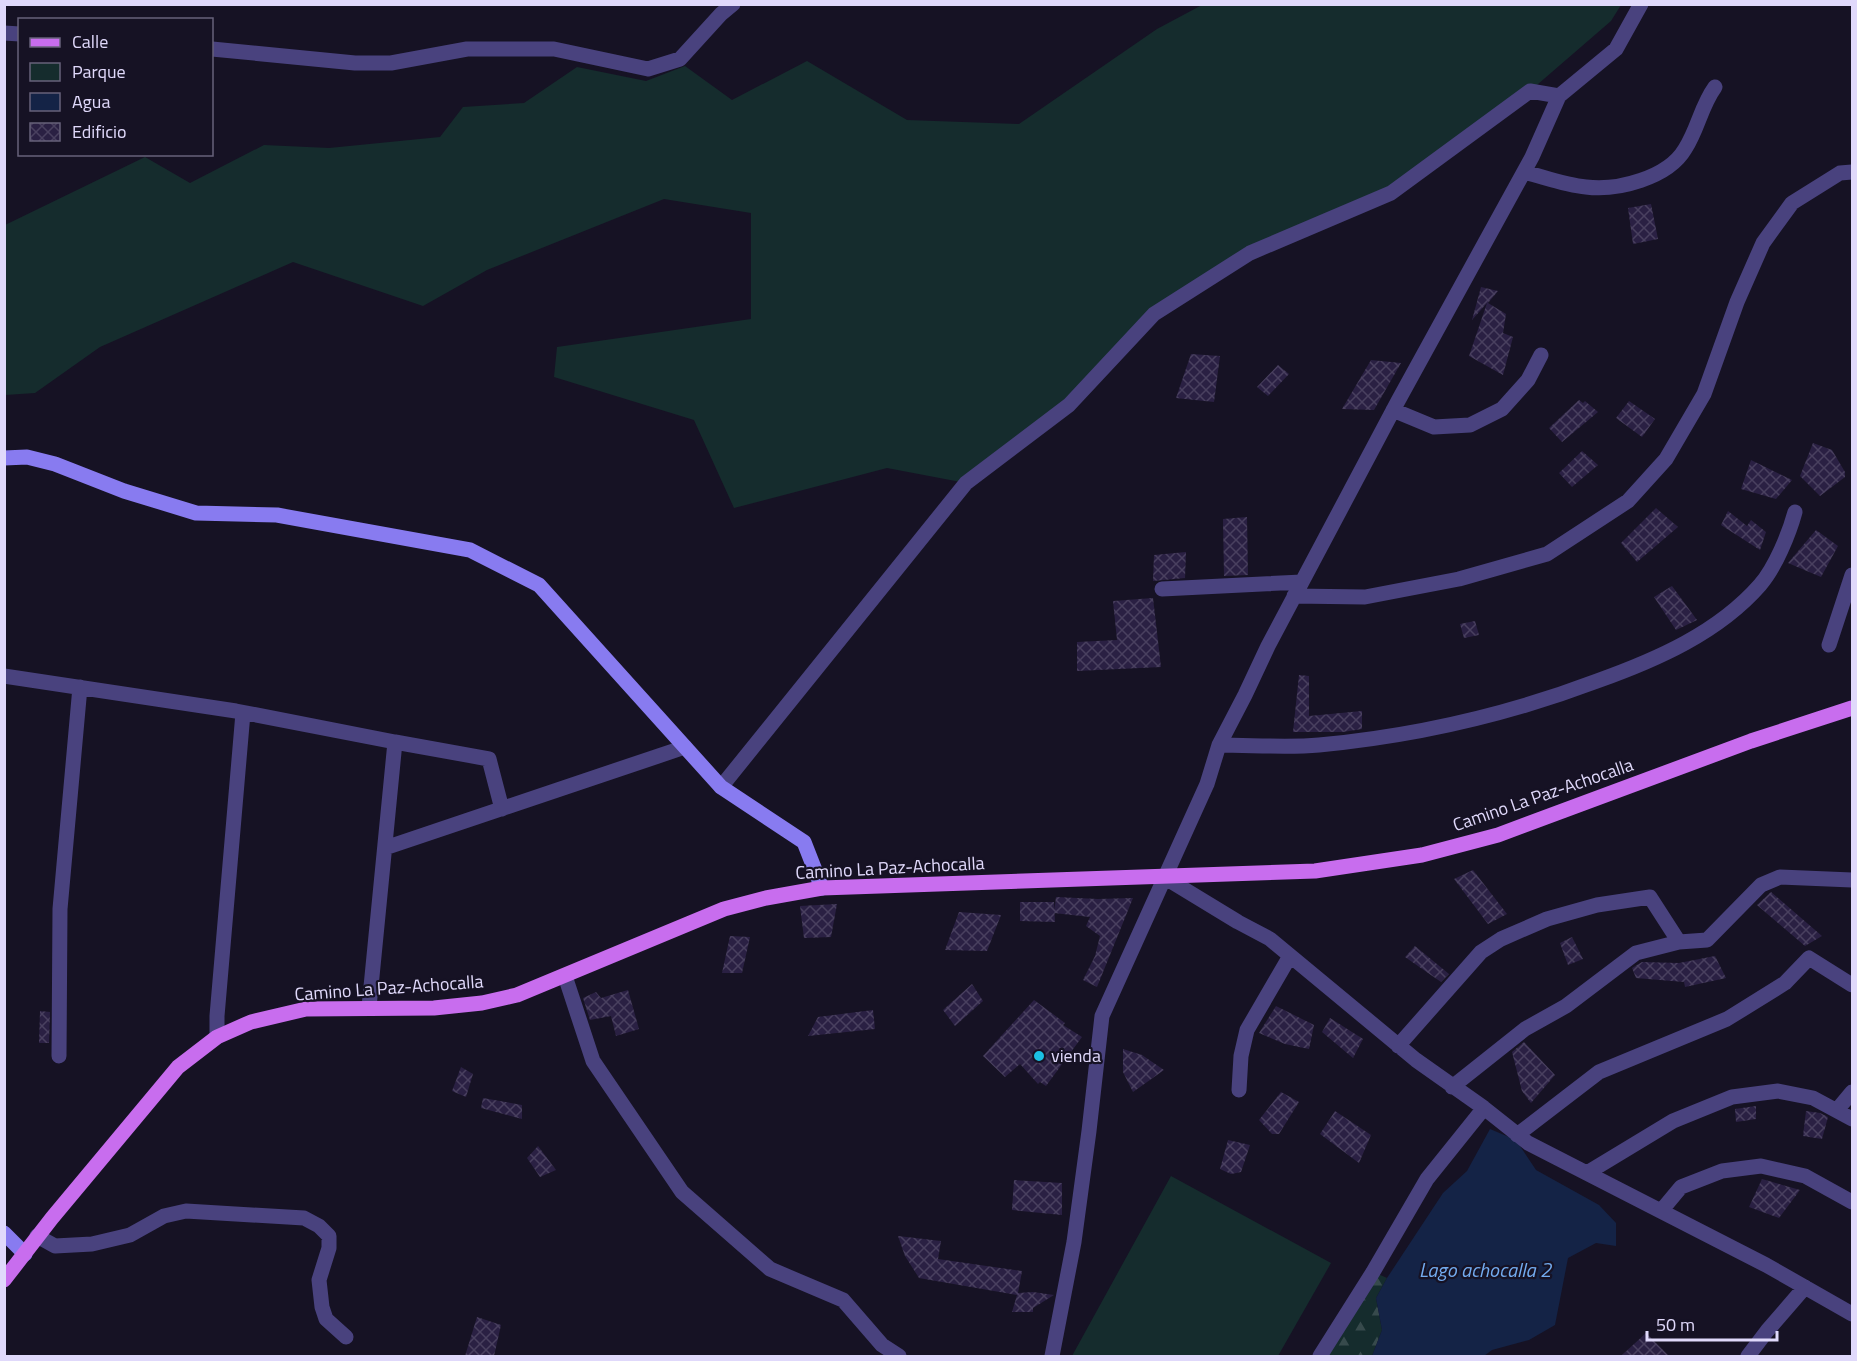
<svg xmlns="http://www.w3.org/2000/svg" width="1857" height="1361" font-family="'Titillium Web',sans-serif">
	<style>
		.green { fill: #152c2d }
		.forest { fill: url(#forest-firs) }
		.water { fill: #142346 }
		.building { fill: url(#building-cross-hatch) }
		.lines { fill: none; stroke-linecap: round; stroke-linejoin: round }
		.street { stroke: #49427e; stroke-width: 15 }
		.secondary { stroke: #887bf0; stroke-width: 15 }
		.primary { stroke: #c86dee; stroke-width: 15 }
		.poi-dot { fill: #1bc0e4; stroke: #161224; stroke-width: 2 }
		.labels { text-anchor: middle; stroke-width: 4.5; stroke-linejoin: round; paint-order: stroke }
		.street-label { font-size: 18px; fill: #e0d9fb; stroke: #161224 }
		.poi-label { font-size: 18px; fill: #e0d9fb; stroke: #161224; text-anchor: start }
		.water-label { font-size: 20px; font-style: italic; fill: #73abef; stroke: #161224 }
	</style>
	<defs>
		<pattern id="forest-firs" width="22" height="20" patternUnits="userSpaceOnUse" patternTransform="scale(1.5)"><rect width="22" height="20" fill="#152c2d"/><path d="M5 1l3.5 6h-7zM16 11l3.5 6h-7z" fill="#374a4c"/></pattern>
		<pattern id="building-cross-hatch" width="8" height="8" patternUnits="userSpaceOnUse" patternTransform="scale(1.5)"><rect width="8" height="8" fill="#2a2043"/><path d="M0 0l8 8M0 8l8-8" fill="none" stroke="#49405f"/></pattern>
	</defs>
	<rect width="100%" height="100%" fill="#161224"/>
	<path class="green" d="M1202,5h419l-10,16 -81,70 -139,102 -141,60 -96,61 -85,91 -103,78 -79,-15 -153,40 -40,-88 -140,-43 3,-30 194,-28v-106l-87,-14 -177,71 -64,36 -130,-44 -193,85 -65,46 -30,2v-170l140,-68 45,26 74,-38 65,3 111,-11 23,-30 61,-4 53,-36 69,14 39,-15 47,34 75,-39 100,59 112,4 138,-95z
		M1171,1176l160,87 -53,93h-206z"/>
	<path class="forest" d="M1373,1272l14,6 -11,20 6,32 -10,26h-52z"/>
	<path class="water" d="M1490,1129l26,11 20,30 63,35 17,18v23l-20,-3 -28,15 -13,67 -26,15 -37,10 -8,6h-112l10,-26 -6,-32 11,-20 56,-85 24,-22z"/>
	<path class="building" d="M1651,204l7,35 -25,5 -5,-36z
		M1481,287l17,4 -10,12 18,11 -3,19 10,4 -10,38 -34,-19 18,-53 -15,17z
		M1191,354l29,2 -6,46 -38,-4z
		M1371,360l30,3 -27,47 -32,-1z
		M1278,365l11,9 -21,22 -11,-9z
		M1579,400l4,3 2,-2 13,11 -36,30 -13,-14z
		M1629,401l26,18 -13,18 -26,-19z
		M1813,443l19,7 13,22v5l-25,19 -20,-20z
		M1582,451l16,14 -26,22 -13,-14z
		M1751,460l41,20 -16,19 -35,-10z
		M1656,508l22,19 -41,35 -16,-19z
		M1728,511l19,15 4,-6 15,12 -6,18 -39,-25z
		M1247,517l1,58 -24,1 -1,-57z
		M1816,530l22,16 -17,31 -33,-14z
		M1186,552l-1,26 -32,3 1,-26z
		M1672,586l25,34 -21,10 -22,-33z
		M1153,598l8,69 -84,4v-29l40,-2 -4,-39z
		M1475,621l4,14 -15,3 -4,-14z
		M1299,675l10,1v40l53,-5v18l-19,3h-50z
		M1473,870l34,44 -19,10 -34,-45z
		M1771,892l51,44 -17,10 -48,-41z
		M1056,897l42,2 35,-1 -36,89 -14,-7 12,-24 5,-20 -14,-10 4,-9 -36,-4z
		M1020,902h34l1,20 -35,-1z
		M837,904l-6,33 -27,1 -4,-32z
		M959,912l42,3 -14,36 -42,-1z
		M730,936l20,1 -8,36h-20z
		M1572,937l11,22 -15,6 -8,-22z
		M1415,946l34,28 -8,8 -36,-25z
		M1715,956l11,22 -41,9 -1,-5 -48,-4 -4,-10 10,-6 37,1z
		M972,984l11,17 -28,25 -12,-16z
		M628,990l11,39 -23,7 -5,-20 -21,4 -7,-22 13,-6 5,6z
		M1034,1000l31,23 -2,2 19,12 -36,49 -6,-4 -2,2 -18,-20 -15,13 -22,-21z
		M1276,1006l38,19 -5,24 -24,-5 -26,-11z
		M873,1010l2,19 -67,7 10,-19z
		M40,1011l10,1 -1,31h-10z
		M1330,1018l33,21 -10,19 -31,-26z
		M1524,1042l31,33 -24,28 -9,-12 -10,-39z
		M1123,1049l19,6 22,15 -31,22 -10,-20z
		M461,1067l12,7 -7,23 -14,-6z
		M1281,1092l18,10 -20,32h-7l-13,-14z
		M483,1098l39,7v14l-41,-11z
		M1756,1106v13l-20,3 -1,-13z
		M1335,1111l36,24 -12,28 -39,-29z
		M1806,1111l14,2 8,4 -6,22 -19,-3z
		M1228,1140l22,5 -9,27 -10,2 -11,-5z
		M538,1146l18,24 -16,7 -13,-19z
		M1762,1179l38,11 -21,28 -30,-11z
		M1014,1180l48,3v32l-50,-5z
		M898,1236l43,5 -3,18 84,12 -4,22 15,-1 21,3 -21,13v4h-21l5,-17 -98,-17 -14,-22z
		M477,1317l24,8 -7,31h-29z
		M1646,1333l23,23h-48z"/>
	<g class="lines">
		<path class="street" d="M4,33l16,1
			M212,49l143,14h36l76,-14h87l94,20 32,-10 41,-45 12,-10
			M1524,172c20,5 41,13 62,15 31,4 82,-9 99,-38 13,-20 16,-43 30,-62
			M1393,410l41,17 36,-2 32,-16 26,-29 13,-25
			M1162,589l140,-7
			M1294,596l71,1 94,-18 88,-25 81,-53 38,-42 38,-65 33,-92 26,-59 29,-40 48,-30 12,-1
			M1829,645l23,-70
			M4,676l232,35 159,31 -26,265
			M395,742l94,17 13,50
			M1219,745c33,0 67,3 100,0 96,-9 188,-30 278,-64 59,-21 121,-48 163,-96 15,-17 29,-51 35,-73
			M721,787l245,-304 103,-78 85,-91 96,-61 141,-60 139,-102 29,5
			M385,848l300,-101
			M1164,877l74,45 32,17 146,121 68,48 44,35 238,122 86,49
			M565,976l28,85 89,131 88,77 73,31 39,45 17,11
			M217,1037v-21l26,-303
			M1398,1046l83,-94 20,-13 46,-20 50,-14 53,-8 29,45
			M59,1056l1,-147 20,-222
			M1452,1087l73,-58 41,-23 70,-53 43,-11 28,-2 54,-55 19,-8 72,3
			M1239,1090l2,-34 6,-26 43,-74
			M1837,1110l15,-18
			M1517,1135l82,-63 128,-53 58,-36 24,-25 43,27
			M1587,1173l86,-52 59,-24 46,-6 35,7 39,21
			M1661,1211l20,-24 41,-16 39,-5 44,10 47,26
			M37,1236l18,10 37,-2 38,-9 34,-19 22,-5 118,7 15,8 10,10v12l-10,32 3,27 4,12 20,18
			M1052,1356l22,-114 15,-111 13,-115 105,-232 12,-39 26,-50 23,-49 130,-245 134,-244 27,-61 57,-47 25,-45
			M1320,1356l53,-84 54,-93 57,-71
			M1748,1356l19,-25 38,-44"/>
		<path class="secondary" d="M4,458l23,-1 28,7 69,27 72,22 81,2 193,35 69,35 182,202 83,55 18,46
			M4,1233l21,21"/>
		<path class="primary" d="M4,1280l48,-62 126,-151 39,-30 34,-15 55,-13 128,-1 48,-5 35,-8 207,-86 42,-11 56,-10 493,-17 107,-16 76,-20 253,-94 101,-33"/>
	</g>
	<circle class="poi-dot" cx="1039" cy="1056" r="6"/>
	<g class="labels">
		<g class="street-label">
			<text transform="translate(1543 795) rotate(-19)" y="6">Camino La Paz-Achocalla</text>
			<text transform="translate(890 868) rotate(-3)" y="6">Camino La Paz-Achocalla</text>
			<text transform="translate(389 988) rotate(-4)" y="6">Camino La Paz-Achocalla</text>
		</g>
		<g class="poi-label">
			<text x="1051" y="1062">vienda</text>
		</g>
		<g class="water-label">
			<text x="1485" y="1277">Lago achocalla 2</text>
		</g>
	</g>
	<rect width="1857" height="1361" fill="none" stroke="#e0d9fb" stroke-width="12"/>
	<rect x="18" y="18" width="195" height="138" fill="#161224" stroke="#67627a" stroke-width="1.5"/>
	<rect x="30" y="38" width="30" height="9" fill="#c86dee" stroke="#67627a" stroke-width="1.5"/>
	<text x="72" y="48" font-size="18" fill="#e0d9fb">Calle</text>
	<rect x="30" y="63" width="30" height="18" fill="#152c2d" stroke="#67627a" stroke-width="1.5"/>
	<text x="72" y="78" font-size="18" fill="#e0d9fb">Parque</text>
	<rect x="30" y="93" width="30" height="18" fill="#142346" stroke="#67627a" stroke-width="1.5"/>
	<text x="72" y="108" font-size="18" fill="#e0d9fb">Agua</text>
	<rect x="30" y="123" width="30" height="18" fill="url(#building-cross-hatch)" stroke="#67627a" stroke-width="1.5"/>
	<text x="72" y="138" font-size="18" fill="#e0d9fb">Edificio</text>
	<path d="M1647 1331v9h130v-9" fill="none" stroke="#e0d9fb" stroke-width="3"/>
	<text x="1656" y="1331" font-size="18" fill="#e0d9fb" stroke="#161224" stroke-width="4.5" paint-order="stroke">50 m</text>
</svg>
